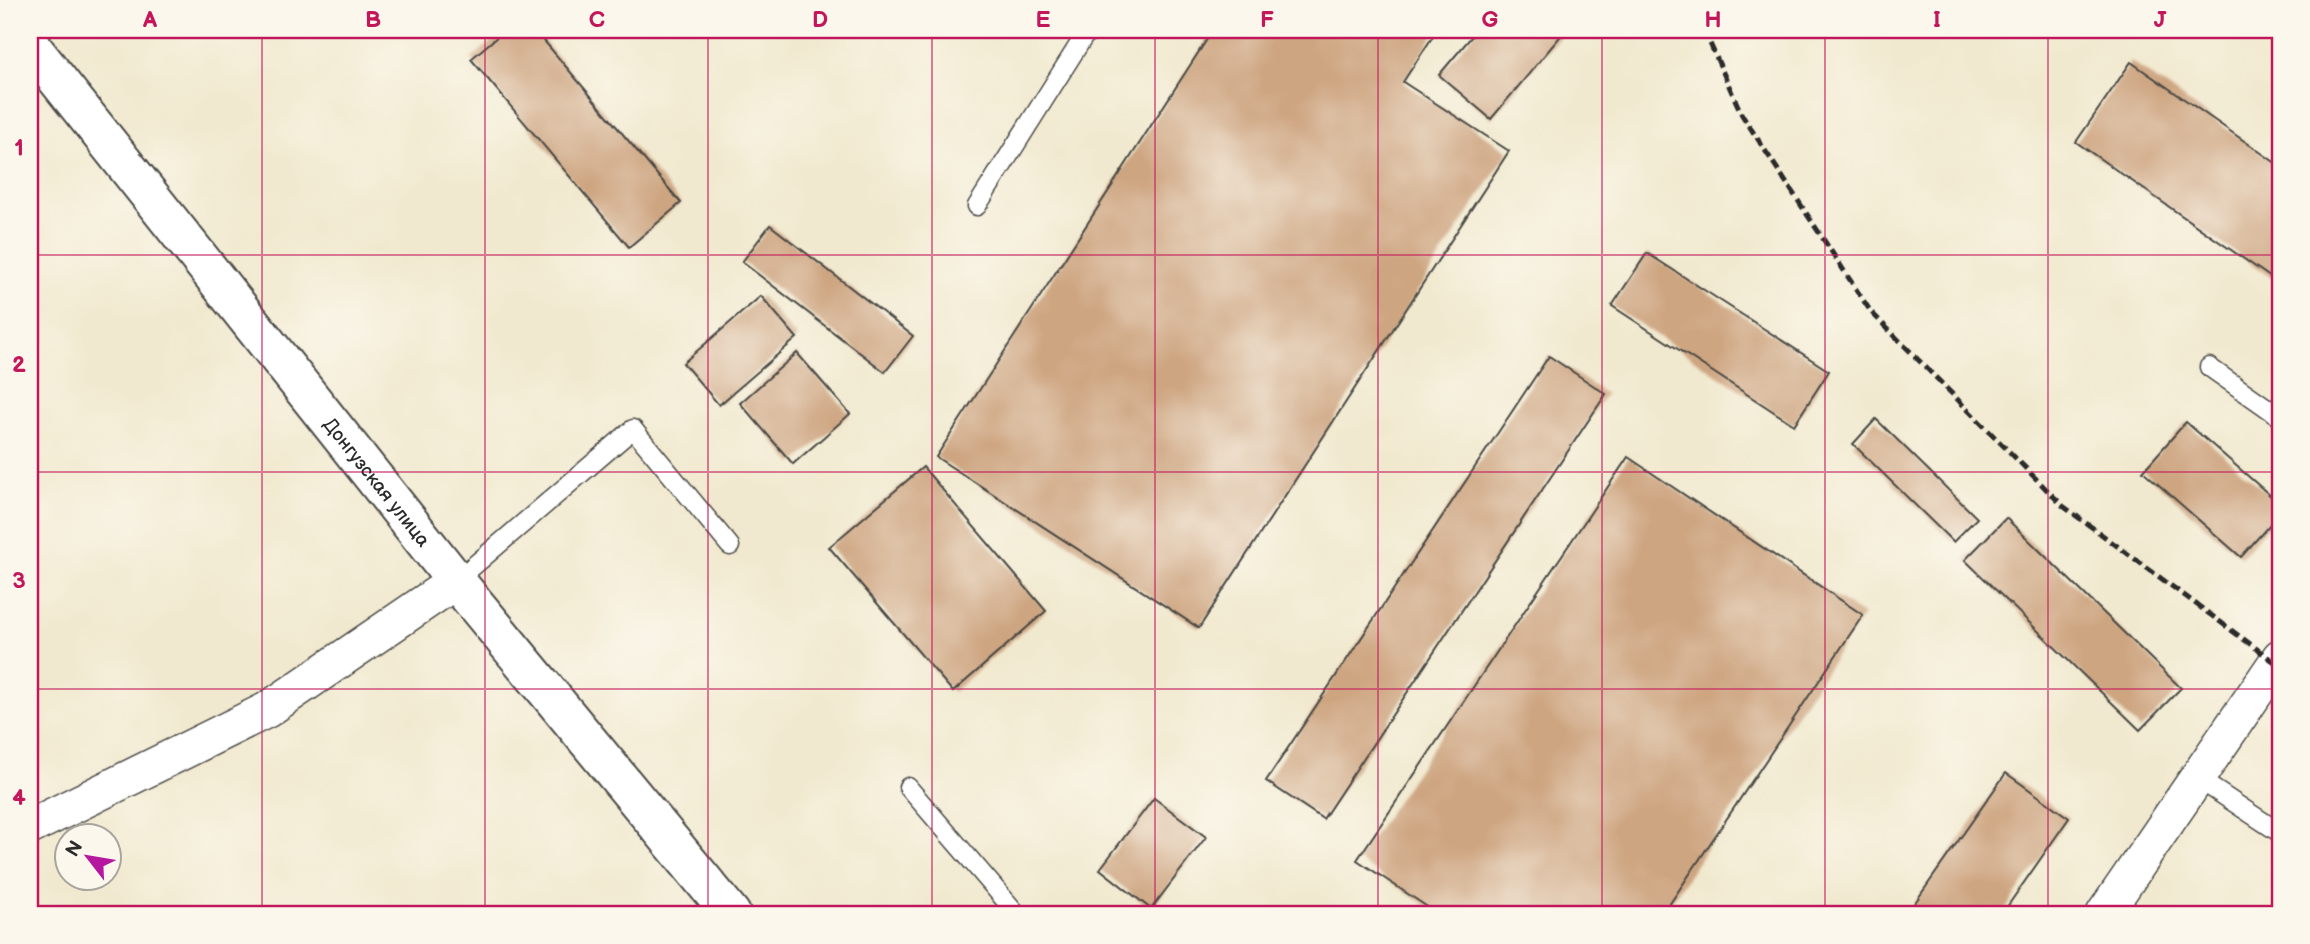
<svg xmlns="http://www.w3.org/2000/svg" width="2310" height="944" font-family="'Balsamiq Sans',sans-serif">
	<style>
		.building { fill: #cea581 }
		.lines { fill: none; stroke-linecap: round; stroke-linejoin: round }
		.service-casing { stroke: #494844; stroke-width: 21 }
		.minor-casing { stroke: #494844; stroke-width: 38 }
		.trunk-casing { stroke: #494844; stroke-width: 42 }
		.service { stroke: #fff; stroke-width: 18 }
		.minor { stroke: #fff; stroke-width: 35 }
		.trunk { stroke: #fff; stroke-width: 38 }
		.rail { stroke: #2b2b2b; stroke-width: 5; stroke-dasharray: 10 5; stroke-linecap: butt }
		.grid { fill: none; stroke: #c2185b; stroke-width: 2; stroke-opacity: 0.55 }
		.labels { text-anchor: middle; stroke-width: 5; stroke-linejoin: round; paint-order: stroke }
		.street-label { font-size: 19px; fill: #2b2b2b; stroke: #fbf7ec }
		.neatline { fill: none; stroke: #c2185b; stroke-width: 2.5 }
		.grid-label { font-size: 23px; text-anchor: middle; font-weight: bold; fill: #c2185b }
	</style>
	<rect width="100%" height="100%" fill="#fbf7ec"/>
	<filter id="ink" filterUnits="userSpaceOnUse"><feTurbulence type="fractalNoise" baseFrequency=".0143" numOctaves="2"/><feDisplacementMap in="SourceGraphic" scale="14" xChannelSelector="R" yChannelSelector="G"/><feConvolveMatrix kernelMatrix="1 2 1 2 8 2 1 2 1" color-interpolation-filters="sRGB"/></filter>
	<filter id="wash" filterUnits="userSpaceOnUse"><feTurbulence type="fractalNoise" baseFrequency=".00686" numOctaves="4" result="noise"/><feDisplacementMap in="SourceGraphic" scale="28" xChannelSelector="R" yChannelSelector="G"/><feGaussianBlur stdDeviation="1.57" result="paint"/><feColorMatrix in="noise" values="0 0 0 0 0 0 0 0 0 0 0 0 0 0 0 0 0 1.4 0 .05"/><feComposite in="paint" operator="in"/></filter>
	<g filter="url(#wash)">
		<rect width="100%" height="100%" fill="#f1e9cf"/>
		<g id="blocks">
			<path class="building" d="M505,30h30l146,173 -52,44 -158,-188z
				M1213,30h224l-34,52 106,69 -310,477 -263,-171z
				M1477,30h85l2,2 -73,87 -52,-44z
				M2131,62l149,104v118l-204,-142z
				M770,225l143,111 -28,36 -143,-110z
				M1647,253l182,118 -35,54 -182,-119z
				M761,296l36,42 -78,67 -36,-42z
				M797,353l53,61 -57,50 -53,-61z
				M1549,356l57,38 -283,425 -57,-38z
				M1876,419l101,99 -24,24 -100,-98z
				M2186,422l94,82v9l-39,44 -98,-86z
				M1628,457l235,158 -200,299h-225l-81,-54z
				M923,467l123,144 -93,81 -124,-145z
				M2006,518l175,170 -41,42 -175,-170z
				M2006,773l63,45 -67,96h-95z
				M1154,798l52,39 -55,72 -51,-40z"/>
		</g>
	</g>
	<g filter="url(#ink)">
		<use href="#blocks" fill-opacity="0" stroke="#494844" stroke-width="2"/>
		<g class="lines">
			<g class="service-casing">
				<path id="service" d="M977,206l111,-176
					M2209,367l71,50
					M456,581l177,-152 97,117
					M2197,778l83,55
					M908,787l109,127"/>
			</g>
			<g class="minor-casing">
				<path id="minor" d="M30,827l237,-117 189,-129
					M2104,914l176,-257"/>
			</g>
			<g class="trunk-casing">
				<g id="trunk">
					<path id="s1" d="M30,45l426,536 275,333"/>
				</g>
			</g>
			<use href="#service" class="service"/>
			<use href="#minor" class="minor"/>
			<use href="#trunk" class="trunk"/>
			<path class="rail" d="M1704,30l38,85 129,197 192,194 217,160"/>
		</g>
	</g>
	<path class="grid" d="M262,30v884M485,30v884M708,30v884M932,30v884M1155,30v884M1378,30v884M1602,30v884M1825,30v884M2048,30v884M30,255h2250M30,472h2250M30,689h2250"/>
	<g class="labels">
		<g class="street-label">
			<text dy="7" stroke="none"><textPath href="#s1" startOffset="558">Донгузская улица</textPath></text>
		</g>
	</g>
	<rect width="2310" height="944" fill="none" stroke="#fbf7ec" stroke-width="77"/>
	<g transform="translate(88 857) rotate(301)"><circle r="33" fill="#fbf7ec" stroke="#a8a59f" stroke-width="2"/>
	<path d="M0-5L12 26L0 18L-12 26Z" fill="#b5179e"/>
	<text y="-10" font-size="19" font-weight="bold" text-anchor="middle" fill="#2b2b2b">N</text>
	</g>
	<rect x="38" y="38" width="2234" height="868" class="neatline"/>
	<g class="grid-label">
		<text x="150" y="27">A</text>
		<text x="373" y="27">B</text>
		<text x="597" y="27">C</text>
		<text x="820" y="27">D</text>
		<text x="1043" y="27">E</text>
		<text x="1267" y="27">F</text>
		<text x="1490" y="27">G</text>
		<text x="1713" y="27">H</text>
		<text x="1937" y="27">I</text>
		<text x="2160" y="27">J</text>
		<text x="19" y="155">1</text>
		<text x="19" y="372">2</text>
		<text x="19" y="588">3</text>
		<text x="19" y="805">4</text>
	</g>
</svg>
